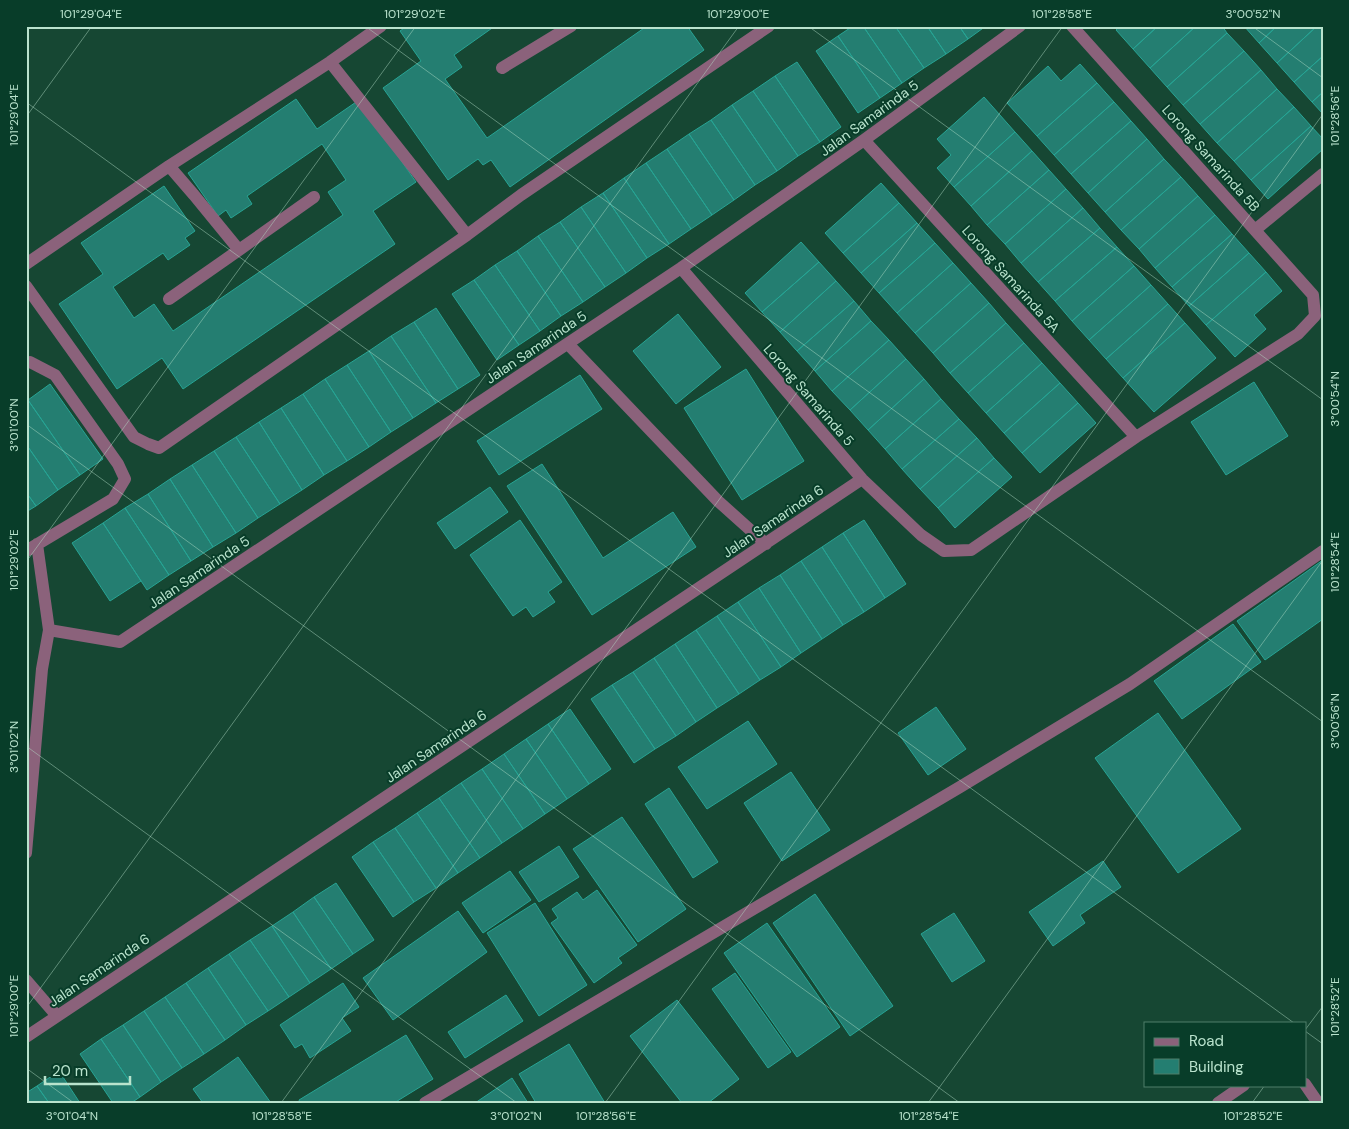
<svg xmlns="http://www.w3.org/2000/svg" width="1349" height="1129" font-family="'DM Sans',sans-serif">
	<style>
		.building { fill: #247e71; stroke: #27a494 }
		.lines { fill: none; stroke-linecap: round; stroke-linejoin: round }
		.minor { stroke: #8b627b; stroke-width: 12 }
		.ticks { fill: none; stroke: #b9e3cd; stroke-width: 1; stroke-opacity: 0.45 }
		.labels { text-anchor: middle; stroke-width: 4; stroke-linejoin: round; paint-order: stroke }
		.street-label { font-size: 14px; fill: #b9e3cd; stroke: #083d29 }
		.neatline { fill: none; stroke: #b9e3cd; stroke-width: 2 }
		.ticks-label { font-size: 12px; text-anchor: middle; fill: #b9e3cd }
	</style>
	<rect width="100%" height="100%" fill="#164733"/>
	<path class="building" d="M407,26h88l-41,29 8,12 -17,12 42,59 160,-112h40l17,24 -194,137 -19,-27 -8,5 -5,-6 -30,21 -65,-92 38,-27 -21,-30z
		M853,26h10l39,57 -22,15 -42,-62z
		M863,26h32l29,42 -22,15z
		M895,26h32l19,28 -22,14z
		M927,26h32l9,13 -22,15z
		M959,26h27l-18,13z
		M1120,26h38l-25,23 -17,-19z
		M1158,26h38l-46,42 -17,-19z
		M1196,26h26l5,7 -60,54 -17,-19z
		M1244,26h33l-18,17z
		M1277,26h40l-40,37 -18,-20z
		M1317,26h6v30l-29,26 -17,-19z
		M1227,33l17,18 -61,54 -16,-18z
		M838,36l42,62 -22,15 -42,-62z
		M1244,51l17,19 -61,54 -17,-19z
		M1323,56v36l-11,10 -18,-20z
		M797,62l44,65 -21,15 -45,-66z
		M1080,64l17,19 -60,53 -30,-33 41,-37 13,15z
		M1261,70l16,19 -60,54 -17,-19z
		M775,76l45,66 -22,14 -45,-65z
		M1097,83l17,19 -60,53 -17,-19z
		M1277,89l17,18 -60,54 -17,-18z
		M753,91l45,65 -21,15 -45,-66z
		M1323,92v22l-11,-12z
		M984,97l31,35 -61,55 -17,-19 14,-13 -14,-16z
		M296,99l21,30 42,-29 57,82 -43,29 22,33 -212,145 -21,-31 -45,31 -58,-85 44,-30 -22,-31 83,-57 31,45 -10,7 5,7 -22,15 -5,-7 -50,34 21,31 20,-14 19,27 170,-116 -15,-23 18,-12 -24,-36 -75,52 5,8 -21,14 -5,-8 -8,6 -30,-43z
		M1114,102l17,19 -60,53 -17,-19z
		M732,105l45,66 -22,14 -44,-65z
		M1294,107l17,19 -60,54 -17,-19z
		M711,120l44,65 -21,15 -45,-66z
		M1131,121l16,18 -59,54 -17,-19z
		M1311,126l12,13v10l-55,50 -17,-19z
		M1015,132l17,19 -61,55 -17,-19z
		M689,134l45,66 -22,15 -45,-66z
		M1147,139l17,20 -59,53 -17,-19z
		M667,149l45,66 -21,14 -45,-66z
		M1032,151l17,19 -62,55 -16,-19z
		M1164,159l17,18 -60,53 -16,-18z
		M646,163l45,66 -22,15 -45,-66z
		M1049,170l17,19 -61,55 -18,-19z
		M1181,177l17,19 -59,53 -18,-19z
		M624,178l45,66 -22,14 -44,-65z
		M881,183l18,20 -56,50 -18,-20z
		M1066,189l17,19 -62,55 -16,-19z
		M603,193l44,65 -21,15 -45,-66z
		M1198,196l17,19 -60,53 -16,-19z
		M899,203l18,20 -56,50 -18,-20z
		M581,207l45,66 -21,14 -45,-65z
		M1083,208l17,20 -62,54 -17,-19z
		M1215,215l17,19 -60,53 -17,-19z
		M560,222l45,65 -22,15 -45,-66z
		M917,223l18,20 -56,50 -18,-20z
		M1100,228l17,19 -62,54 -17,-19z
		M1232,234l17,19 -60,53 -17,-19z
		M538,236l45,66 -22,14 -44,-65z
		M801,242l18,20 -57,50 -17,-19z
		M935,243l18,20 -56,50 -18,-20z
		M1117,247l17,19 -62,55 -17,-20z
		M517,251l44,65 -21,15 -45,-66z
		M1249,253l17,19 -60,53 -17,-19z
		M819,262l17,19 -56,51 -18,-20z
		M953,263l18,20 -56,50 -18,-20z
		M495,265l45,66 -21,14 -45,-65z
		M1134,266l17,19 -62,55 -17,-19z
		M1266,272l16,19 -28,24 12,14 -31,28 -29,-32z
		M474,280l45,65 -22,15 -45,-66z
		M836,281l18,20 -57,50 -17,-19z
		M971,283l18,20 -56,50 -18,-20z
		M1151,285l17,19 -62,55 -17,-19z
		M854,301l17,20 -56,50 -18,-20z
		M989,303l17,20 -56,50 -17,-20z
		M1168,304l17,19 -62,55 -17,-19z
		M436,308l44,67 -22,14 -44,-67z
		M678,314l43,53 -45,37 -43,-53z
		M871,321l18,19 -57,51 -17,-20z
		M414,322l44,67 -22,14 -45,-67z
		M1006,323l18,20 -56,50 -18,-20z
		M1185,323l31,35 -62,54 -31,-34z
		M391,336l45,67 -23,15 -44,-67z
		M889,340l17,19 -56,51 -18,-19z
		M1024,343l18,20 -56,50 -18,-20z
		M369,351l44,67 -22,14 -44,-67z
		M906,359l18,20 -56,51 -18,-20z
		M1042,363l18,20 -56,50 -18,-20z
		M347,365l44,67 -22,15 -44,-68z
		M746,369l58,92 -62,39 -58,-92z
		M580,375l22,34 -103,66 -22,-34z
		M325,379l44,68 -22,14 -44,-67z
		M924,379l17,20 -56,50 -17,-19z
		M1254,382l34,54 -62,39 -35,-53z
		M1060,383l18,20 -56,50 -18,-20z
		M50,384l53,75 -23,16 -52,-75z
		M303,394l44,67 -23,14 -43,-67z
		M941,399l18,20 -57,50 -17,-20z
		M28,400l52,75 -22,15 -32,-46v-43z
		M1078,403l18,20 -56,50 -18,-20z
		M281,408l43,67 -22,15 -43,-68z
		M959,419l18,19 -57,51 -18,-20z
		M259,422l43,68 -22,14 -44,-67z
		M236,437l44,67 -22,14 -44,-67z
		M977,438l17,20 -56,50 -18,-19z
		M26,444l32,46 -22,16 -10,-14z
		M214,451l44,67 -22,15 -44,-68z
		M994,458l18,19 -57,51 -17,-20z
		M542,464l61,94 70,-46 23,35 -104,68 -85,-129z
		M192,465l44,68 -23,14 -43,-68z
		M170,479l43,68 -22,14 -43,-67z
		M490,487l18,25 -53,37 -18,-26z
		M26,492l10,14 -10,6z
		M148,494l43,67 -22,14 -44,-67z
		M125,508l44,67 -22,15 -44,-67z
		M520,520l42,62 -14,10 7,10 -22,15 -7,-10 -13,9 -43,-61z
		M864,520l42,64 -21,14 -42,-65z
		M103,523l38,58 -31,20 -38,-58z
		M843,533l42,65 -21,14 -42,-65z
		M822,547l42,65 -21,13 -42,-64z
		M1323,560v59l-58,41 -28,-39z
		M801,561l42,64 -21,14 -42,-64z
		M780,575l42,64 -21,14 -42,-65z
		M759,588l42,65 -20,14 -43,-65z
		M738,602l43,65 -21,13 -43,-64z
		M717,616l43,64 -21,14 -43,-64z
		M1233,624l28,38 -79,57 -28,-38z
		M696,630l43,64 -22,14 -42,-64z
		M675,644l42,64 -21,14 -42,-64z
		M654,658l42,64 -20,14 -43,-64z
		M633,672l43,64 -21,13 -43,-64z
		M612,685l43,64 -21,14 -43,-64z
		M936,707l30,42 -38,26 -30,-42z
		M570,709l41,60 -22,15 -41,-60z
		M1158,713l83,116 -63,44 -83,-115z
		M748,721l29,43 -70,45 -29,-42z
		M548,724l41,60 -22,15 -41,-60z
		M526,739l41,60 -22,15 -41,-60z
		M504,754l41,60 -22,15 -41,-60z
		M482,769l41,60 -21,14 -41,-60z
		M791,772l39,58 -48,31 -38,-58z
		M461,783l41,60 -22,15 -41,-60z
		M669,788l49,74 -25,16 -48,-74z
		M439,798l41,60 -22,15 -41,-60z
		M417,813l41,60 -22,15 -41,-60z
		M622,817l64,92 -48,33 -65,-93z
		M395,828l41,60 -22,14 -41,-60z
		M373,842l41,60 -21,15 -41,-60z
		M559,846l20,31 -40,25 -20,-30z
		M1103,861l18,26 -41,28 5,8 -32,23 -24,-34z
		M510,871l21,29 -48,33 -21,-30z
		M336,883l38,57 -21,14 -39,-57z
		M597,890l40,55 -19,13 4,5 -28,20 -43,-60 7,-5 -6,-9 25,-17 6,8z
		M815,894l78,112 -43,30 -77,-113z
		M314,897l39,57 -22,15 -38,-57z
		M535,903l52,82 -48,31 -52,-83z
		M458,911l29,41 -94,68 -30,-42z
		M293,912l38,57 -21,14 -38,-57z
		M954,913l31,48 -33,21 -31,-48z
		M767,923l73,104 -43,30 -73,-104z
		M272,926l38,57 -21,14 -39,-57z
		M250,940l39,57 -21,14 -39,-57z
		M229,954l39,57 -22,14 -38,-57z
		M208,968l38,57 -21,15 -39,-57z
		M735,973l56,79 -23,16 -56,-79z
		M186,983l39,57 -21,14 -39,-57z
		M343,983l16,24 -17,11 9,13 -41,27 -8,-14 -7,4 -15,-23z
		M506,995l17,26 -58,37 -17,-26z
		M165,997l39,57 -22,14 -38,-57z
		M677,1000l62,79 -31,24h-26l-52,-67z
		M144,1011l38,57 -21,14 -38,-57z
		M123,1025l38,57 -21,15 -39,-58z
		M406,1035l27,44 -39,24h-94l-1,-3z
		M101,1039l39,58 -9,6h-18l-33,-49z
		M569,1044l36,59h-69l-17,-29z
		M238,1057l33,46h-68l-10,-14z
		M59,1071l21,32h-31l-12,-17z
		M512,1078l16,25h-53z
		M37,1086l12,17h-23v-10z"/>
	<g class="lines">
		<path class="minor" d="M330,62l137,173
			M502,68l69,-42
			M864,140l272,297
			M169,166l25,29 45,55 75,-53
			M1255,230l68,-56
			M26,264l143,-98 161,-104 51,-36
			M681,268l181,211 59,56 23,16 27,-1 165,-113 162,-103 17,-18 -2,-21 -241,-269
			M26,286l108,151 14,7 11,4 308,-213 54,-40 248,-169
			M169,299l70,-49
			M568,344l150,157 48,43
			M26,363l4,-1 25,13 63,89 7,15 -12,20 -87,52
			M49,630l71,12 561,-374 183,-128 156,-114
			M26,853l16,-184 7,-39 -12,-86
			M26,980l31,36
			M26,1037l836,-558
			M1305,1084l13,19
			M425,1103l535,-316 170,-103 193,-133
			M1218,1103l26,-18"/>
	</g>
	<path class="ticks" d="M365,26l958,696M808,26l515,374M1252,26l71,52M26,102l1268,921M26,117l66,-91M26,424l934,679M26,562l390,-536M26,746l491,357M26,1008l713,-982M1305,1030l18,-24M1305,1031l18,13M26,1068l48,35M281,1103l782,-1077M605,1103l718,-989M928,1103l395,-543M1252,1103l13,-18"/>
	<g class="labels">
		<g class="street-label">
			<text transform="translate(869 118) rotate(-36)" y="5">Jalan Samarinda 5</text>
			<text transform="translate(1211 158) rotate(48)" y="5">Lorong Samarinda 5B</text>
			<text transform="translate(1011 279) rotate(48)" y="5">Lorong Samarinda 5A</text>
			<text transform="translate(536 347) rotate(-34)" y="5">Jalan Samarinda 5</text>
			<text transform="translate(809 395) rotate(49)" y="5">Lorong Samarinda 5</text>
			<text transform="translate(773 521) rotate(-34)" y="5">Jalan Samarinda 6</text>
			<text transform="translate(199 572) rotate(-34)" y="5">Jalan Samarinda 5</text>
			<text transform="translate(436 746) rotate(-34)" y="5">Jalan Samarinda 6</text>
			<text transform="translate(99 970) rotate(-34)" y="5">Jalan Samarinda 6</text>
		</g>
	</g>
	<rect width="1349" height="1129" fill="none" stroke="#083d29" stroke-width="55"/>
	<rect x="1144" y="1022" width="162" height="65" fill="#083d29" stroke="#4f7f6b"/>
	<rect x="1154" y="1038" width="25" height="8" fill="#8b627b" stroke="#4f7f6b"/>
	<text x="1189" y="1046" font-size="15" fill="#b9e3cd">Road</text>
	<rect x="1154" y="1059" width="25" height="15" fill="#247e71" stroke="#4f7f6b"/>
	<text x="1189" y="1072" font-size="15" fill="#b9e3cd">Building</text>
	<path d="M45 1076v8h85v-8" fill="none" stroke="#b9e3cd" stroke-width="2.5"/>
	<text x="52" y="1076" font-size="15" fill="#b9e3cd" stroke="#083d29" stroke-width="4" paint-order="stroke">20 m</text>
	<rect x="28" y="28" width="1294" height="1074" class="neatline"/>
	<g class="ticks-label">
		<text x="91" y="18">101°29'04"E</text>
		<text x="415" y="18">101°29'02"E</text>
		<text x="738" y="18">101°29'00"E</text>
		<text x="1062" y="18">101°28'58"E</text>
		<text x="1253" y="18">3°00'52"N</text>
		<text transform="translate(14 115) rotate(-90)" y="4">101°29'04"E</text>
		<text transform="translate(1335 116) rotate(-90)" y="4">101°28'56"E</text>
		<text transform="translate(1335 399) rotate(-90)" y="4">3°00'54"N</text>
		<text transform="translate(14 425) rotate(-90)" y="4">3°01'00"N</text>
		<text transform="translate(14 560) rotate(-90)" y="4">101°29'02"E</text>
		<text transform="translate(1335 562) rotate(-90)" y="4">101°28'54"E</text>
		<text transform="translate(1335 721) rotate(-90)" y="4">3°00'56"N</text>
		<text transform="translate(14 747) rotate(-90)" y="4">3°01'02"N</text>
		<text transform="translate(14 1006) rotate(-90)" y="4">101°29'00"E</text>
		<text transform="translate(1335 1007) rotate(-90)" y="4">101°28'52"E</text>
		<text x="72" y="1120">3°01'04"N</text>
		<text x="282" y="1120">101°28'58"E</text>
		<text x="516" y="1120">3°01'02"N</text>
		<text x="606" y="1120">101°28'56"E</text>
		<text x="929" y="1120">101°28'54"E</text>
		<text x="1253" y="1120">101°28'52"E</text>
	</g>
</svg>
